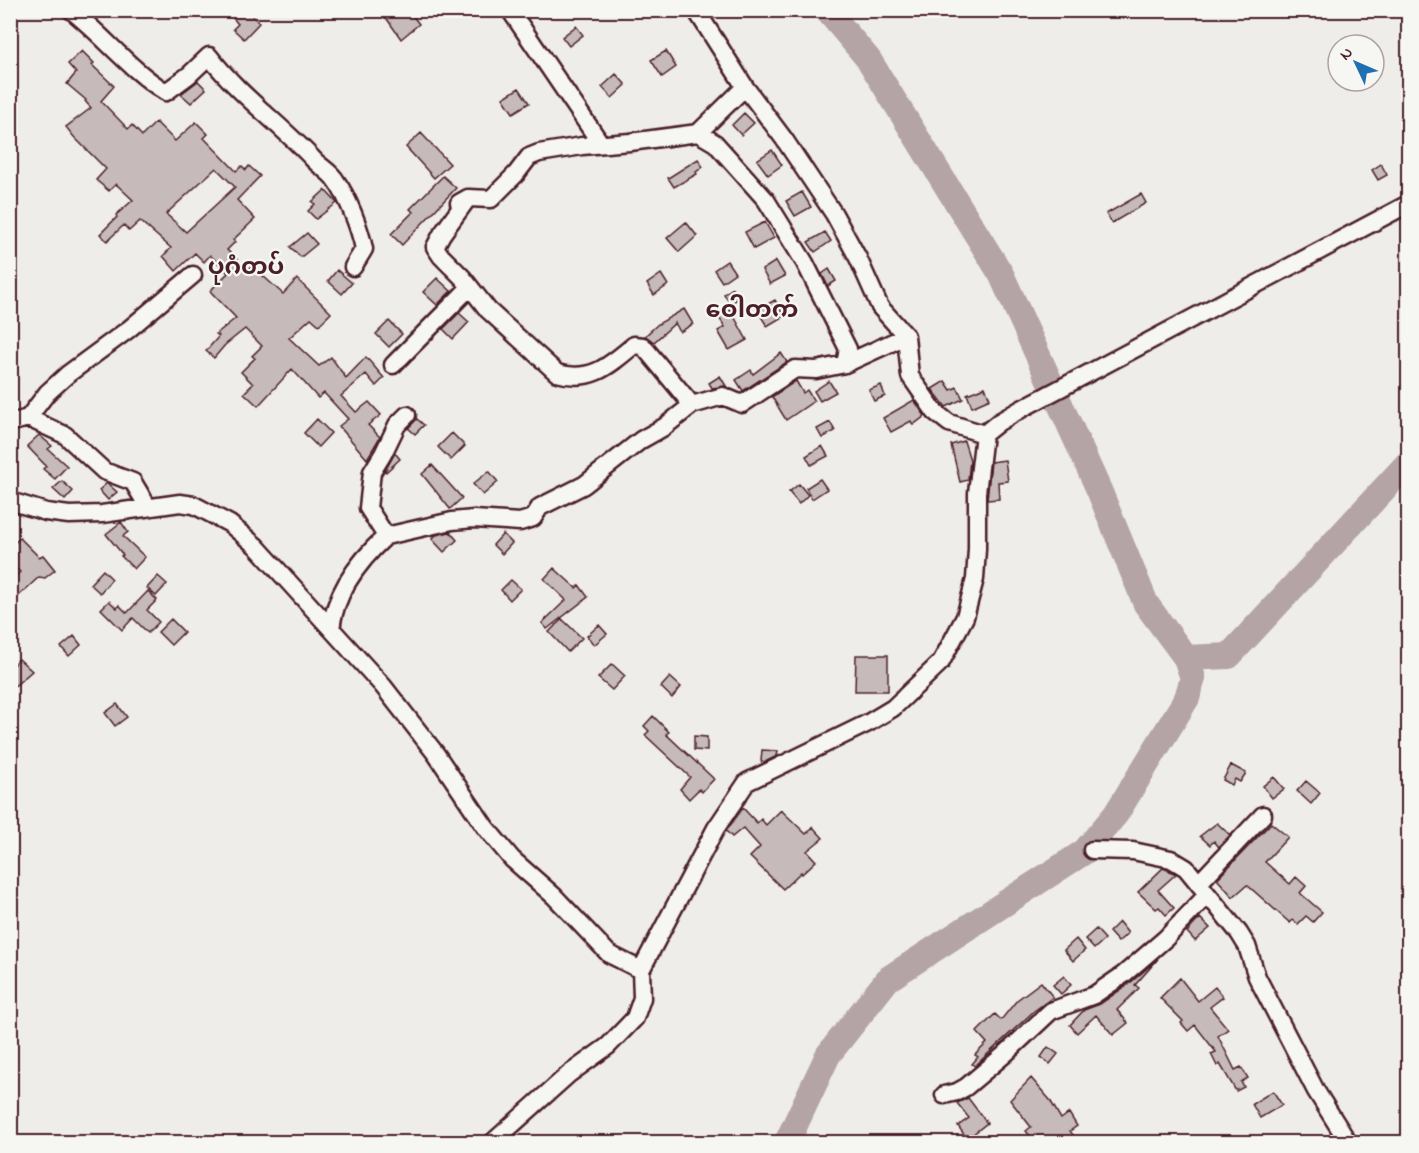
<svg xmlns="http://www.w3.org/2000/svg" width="1419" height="1153" font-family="'Indie Flower','Noto Sans Myanmar',sans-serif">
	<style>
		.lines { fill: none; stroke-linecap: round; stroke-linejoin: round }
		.river { stroke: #b4a4a5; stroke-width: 26 }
		.building { fill: #c6babb; stroke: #4a1f2b; stroke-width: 1.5; fill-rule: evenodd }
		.minor-casing { stroke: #4a1f2b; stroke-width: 21 }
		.minor { stroke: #f6f6f2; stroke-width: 16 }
		.labels { text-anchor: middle; stroke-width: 4.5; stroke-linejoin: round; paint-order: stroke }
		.quarter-label { font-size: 24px; font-weight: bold; fill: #4a1f2b; stroke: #f6f6f2 }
	</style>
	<rect width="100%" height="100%" fill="#efedea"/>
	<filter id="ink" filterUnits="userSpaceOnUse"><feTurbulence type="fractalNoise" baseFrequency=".0167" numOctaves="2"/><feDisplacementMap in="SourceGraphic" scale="12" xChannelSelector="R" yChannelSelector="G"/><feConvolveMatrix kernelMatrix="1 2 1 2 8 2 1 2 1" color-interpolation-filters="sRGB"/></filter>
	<g filter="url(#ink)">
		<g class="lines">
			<path class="river" d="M827,10l42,50 132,214 98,216 47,114 40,54 43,-2 179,-193
				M787,1142l41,-87 60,-76 196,-127 32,-38 71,-116 6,-20 -7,-20"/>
		</g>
		<path class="building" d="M226,10h21l12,13 -15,16 -11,-10 5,-5z
			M396,10h12l11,14 -18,15 -14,-20z
			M576,26l7,9 -14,11 -7,-9z
			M82,51l12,12 -2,2 22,21 -13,15 27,28 4,-4 10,11 14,-14 19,19 21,-19 12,12 -4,4 32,33 6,-5 4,4 3,-4 11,10 -23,24 18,19 -22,21 2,2 -8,8 21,20 4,-4 31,28 14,-15 34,34 -12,12 -8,-7 -22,20 30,28 12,-9 15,21 20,-21 18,21 -8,8 -10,-12 -25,22 15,16 13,-10 12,13 -13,10 12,12 -13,22 -28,-33 9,-7 -24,-26 -6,5 -26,-29 -34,37 -14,-13 9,-9 -12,-12 14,-14 -3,-2 10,-10 -17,-17 -20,16 -11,13 -8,-7 13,-15 -3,-2 20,-16 -26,-27 18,-18 -18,-18 -6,7 -9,-9 -19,18 -13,-15 8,-8 -31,-27 -11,10 -5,-6 -17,16 -7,-7 17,-17 -1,-2 17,-15 -17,-16 -7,7 -13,-11 10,-11 -32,-32 -8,-10 25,-19 -6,-7 1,-1 -19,-16 9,-11 -8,-9zM216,168l19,19 -49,45 -20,-18z
			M666,51l10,16 -14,10 -11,-17z
			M616,74l10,11 -14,13 -10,-11z
			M198,81l8,8 -15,14 -10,-9z
			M519,88l10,15 -16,10 -10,-15z
			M744,113l10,10 -13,12 -9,-10z
			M421,133l29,31 -16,14 -28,-31z
			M772,150l10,15 -14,10 -11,-15z
			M698,159l5,8 -7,5 1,2 -23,13 -6,-9z
			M1381,164l6,11 -9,5 -6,-10z
			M443,176l13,12 -54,57 -11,-11 22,-22 -3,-3z
			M325,190l12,13 -21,16 -8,-8 7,-7 -3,-2z
			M802,192l9,15 -16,9 -9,-15z
			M1141,194l5,9 -34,20 -6,-9z
			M686,222l11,14 -18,16 -12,-14z
			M765,222l9,16 -20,11 -9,-17z
			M825,232l6,9 -16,11 -7,-10z
			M307,233l10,11 -16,13 -11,-10z
			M727,261l8,12 -13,9 -8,-12z
			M776,261l9,15 -15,8 -8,-14z
			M829,269l7,12 -8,5 -6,-12z
			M337,270l15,13 -10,11 -14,-13z
			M661,274l7,11 -14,10 -7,-11z
			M437,278l14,13 -14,14 -14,-13z
			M733,288l6,10 -9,6 -6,-10z
			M775,300l9,16 -17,10 -10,-16z
			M684,309l9,15 -13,8 -5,-9 -21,19 -9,-6 13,-12z
			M730,309l17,31 -18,10 -11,-19 7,-4 -7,-11z
			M459,313l10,9 -16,17 -10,-10z
			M389,321l13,13 -13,13 -13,-13z
			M781,353l6,9 -44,29 -7,-11 15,-10 2,4z
			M720,376l6,10 -14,2 -3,-5z
			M796,381l7,12 4,-3 7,11 -28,19 -14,-23z
			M829,381l7,11 -16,9 -6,-10z
			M945,381l6,9 6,-3 6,12 -17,8 -14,-18z
			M881,385l4,11 -11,5 -5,-11z
			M985,387l5,12 -18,8 -5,-13z
			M914,400l11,16 -12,9 -2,-4 -20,11 -8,-14z
			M317,419l14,14 -13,14 -14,-14z
			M417,419l7,6 -9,9 -7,-6z
			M830,422l5,9 -13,7 -5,-9z
			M452,433l13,13 -14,14 -13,-13z
			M39,435l13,11 -4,3 19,17 -12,13 -12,-10 3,-3 -19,-20z
			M964,441l6,19 -2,20 -8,2 -9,-37z
			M822,446l6,10 -17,9 -5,-9z
			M395,453l5,6 -14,13 -1,-1z
			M1005,460l3,21 -10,1 1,17 -12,1 4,-38z
			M432,465l30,33 -12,11 -28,-35z
			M489,471l9,11 -15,13 -10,-11z
			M820,479l7,10 -15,10 -6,-11z
			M62,481l11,10 -8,9 -12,-11z
			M107,483l10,9 -9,8 -9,-10z
			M799,484l9,11 -9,9 -10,-12z
			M121,522l7,10 -5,4 22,21 -11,12 -13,-13 2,-1 -17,-21z
			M450,532l7,8 -13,12 -12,-13 4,-4z
			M503,534l9,9 -10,11 -9,-9z
			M20,538l19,19 4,-2 12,15 -10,8 -6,-1 -29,27v-23l10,-9 -10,-9v-16z
			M554,568l22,20 3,-3 9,12 -41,32 -5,-6 24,-23 -22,-21z
			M103,570l9,9 -12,14 -10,-9z
			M158,576l9,8 -11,12 -9,-8z
			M511,580l10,9 -11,11 -9,-10z
			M148,591l9,9 -10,10 12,12 -11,11 -15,-15 -11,12 -21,-21 8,-8 8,7 2,-3 8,8z
			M171,619l13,13 -13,13 -13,-13z
			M562,619l20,19 -14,14 -19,-20z
			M599,625l8,9 -13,11 -7,-9z
			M74,636l7,9 -12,11 -8,-9z
			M856,655h32v36h-33z
			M19,659l13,12 -22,19v-22z
			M612,664l13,12 -13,14 -14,-12z
			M670,677l11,10 -9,11 -11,-11z
			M117,704l10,13 -12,9 -10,-13z
			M653,716l16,16 -3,2 48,45 -12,13 -3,-3 -10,10 -9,-10 10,-12 -45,-42 4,-4 -5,-5z
			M694,736l13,1v14l-13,-1z
			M762,750l16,1 -1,5 -12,6 -4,-1z
			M1231,765l15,8 -6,9 -5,-3 -3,6 -9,-5z
			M1274,777l10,12 -12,9 -9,-12z
			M1306,781l14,12 -9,11 -14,-13z
			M743,808l14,15 4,-4 5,6 15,-15 25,24 7,-7 10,11 -16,13 9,10 -14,13 -1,-2 -18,17 -33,-32 10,-10 -17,-19 -11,9 -6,-6z
			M1217,823l13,12 -11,12 -5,-6 -4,4 -10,-9z
			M1271,823l17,14 -23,25 25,22 6,-7 10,9 -6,7 22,19 -9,10 -7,-6 -8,8 -5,-4 -3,3 -43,-38 -14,12 -16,-18z
			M1163,868l13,6 -18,16 16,18 -8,7 -7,-8 -3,2 -18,-17z
			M1200,918l10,10 -15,13 -8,-9z
			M1119,922l9,11 -10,9 -9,-10z
			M1096,929l9,10 -11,10 -9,-10z
			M1076,939l9,11 -12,11 -9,-11z
			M1158,959l-23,26 4,3 -22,22 11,13 -15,12 -17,-20 -19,18 -7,-8 14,-15 16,-6 29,-20z
			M1064,976l7,9 -10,9 -8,-9z
			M1180,978l18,23 17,-14 8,10 -13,10 18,22 -10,7 17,34 6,-3 7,11 -7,4 3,5 -8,4 -16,-27 -3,2 -6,-12 5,-2 -21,-27 -7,6 -7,-8 2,-2 -23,-23z
			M1041,982l12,15 -19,14 -59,55 -3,-2 6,-7 -3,-2 12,-12 -10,-11 18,-18 6,6 16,-20z
			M1048,1047l10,7 -8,10 -9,-7z
			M1031,1078l19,22 11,19 8,-6 8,13 -7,5 9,12h-43l-10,-12 5,-4 -21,-27z
			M1273,1091l9,14 -22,13 -8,-14z
			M968,1098l19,25 -20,16 -9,-13 11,-8 -12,-15z"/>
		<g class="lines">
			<g class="minor-casing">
				<path id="minor" d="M71,10c33,26 59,60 95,82l23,-17 20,-19c30,39 70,67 104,103 7,8 18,13 23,22 12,16 24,48 28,68l-11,18
					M510,10l91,134
					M696,10l49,77 39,52 50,75 24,44 22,49 26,29 4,40 25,36 14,11 35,11
					M698,133l47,-46
					M468,198l-26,36 -7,13 6,9 22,22 25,32 69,63c34,10 53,-8 77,-28l9,1 49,59 31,-9 19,8 53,-35 21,1 29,-6 61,-28
					M459,203l9,-5 23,1 25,-25 13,-17 10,-4 43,-7 48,-4 68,-9 17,10 51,57 39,63 43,86 -3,15
					M393,365l77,-78
					M28,418l19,-25 21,-19 61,-45 64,-54
					M10,423l18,-5 37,17 39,36 29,11 15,25
					M10,501l36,11 23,3 33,-1 78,-11 14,2 36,19 26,22 127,140 53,68 50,74 26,31 42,37 55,58 32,16
					M386,536l66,-15 22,-2 46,3 13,-4 7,-11 44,-22 57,-45 23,-13 28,-22
					M331,629c4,-37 28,-68 55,-93l-18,-28 4,-36 11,-18 14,-29 10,-10
					M1092,850l41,1 38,8 15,9 53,65 8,13 10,31 59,114 32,51
					M1199,883l64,-68
					M944,1095l13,-3 9,-5 38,-32 47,-44 43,-16 29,-20 43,-37 41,-43
					M493,1142l76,-68 39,-28 27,-28 7,-20 -1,-28 75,-142 31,-46 121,-59 25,-15 48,-46 24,-45 10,-38 2,-30v-56l7,-59 15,-12 24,-14 385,-204"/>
			</g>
			<use href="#minor" class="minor"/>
		</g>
	</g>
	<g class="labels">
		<g class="quarter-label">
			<text x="246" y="274">ပုဂံတပ်</text>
			<text x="752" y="317">ဝေါတက်</text>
		</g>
	</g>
	<rect width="1419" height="1153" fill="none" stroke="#f6f6f2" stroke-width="36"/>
	<rect x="18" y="18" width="1383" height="1117" fill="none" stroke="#4a1f2b" stroke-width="2" filter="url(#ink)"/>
	<g transform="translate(1356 63) rotate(314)"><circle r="28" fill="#f6f6f2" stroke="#b1a0a2" stroke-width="1.5"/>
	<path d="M0-4.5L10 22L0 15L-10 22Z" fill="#1f6fb2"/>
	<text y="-9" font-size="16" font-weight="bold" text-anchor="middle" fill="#4a1f2b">N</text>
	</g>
</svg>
